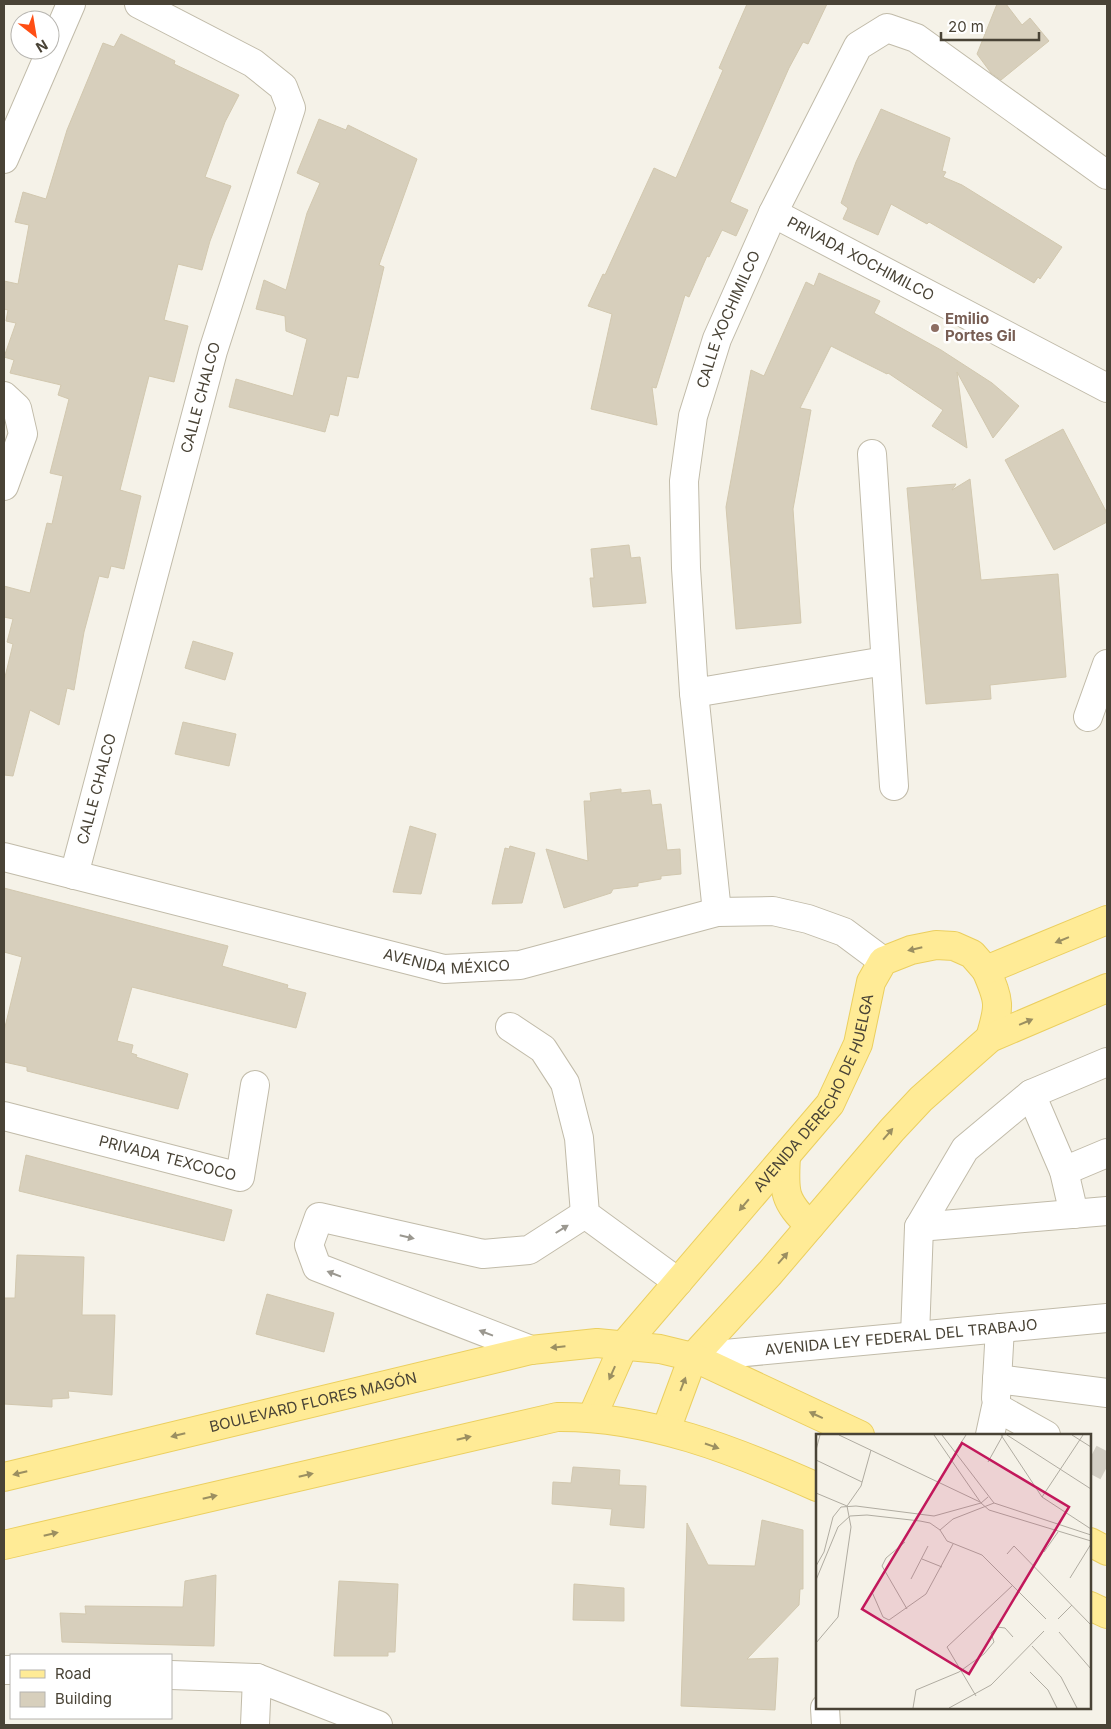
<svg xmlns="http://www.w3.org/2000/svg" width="1111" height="1729" font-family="Inter,sans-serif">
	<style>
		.building { fill: #d7cfbc; stroke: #d2c8af }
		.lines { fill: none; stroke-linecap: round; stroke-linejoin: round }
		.minor-tunnel { stroke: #d3cfc4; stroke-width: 28; stroke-dasharray: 28 14; stroke-linecap: butt }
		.minor-casing { stroke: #c1bba9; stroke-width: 30 }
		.major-casing { stroke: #ebcf5f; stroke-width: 30 }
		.minor { stroke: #fff; stroke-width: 28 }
		.major { stroke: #ffeb96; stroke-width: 28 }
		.oneway { fill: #9b8f61 }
		.oneway2 { fill: #9b9890 }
		.education-dot { fill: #8d6e63; stroke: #fff; stroke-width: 2 }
		.labels { text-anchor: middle; stroke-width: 5; stroke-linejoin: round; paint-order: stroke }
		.street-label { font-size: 15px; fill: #494336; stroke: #fff }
		.education-label { font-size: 15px; font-weight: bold; fill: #785e54; stroke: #fff; text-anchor: start }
		.inset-road { fill: none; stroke: #b0aca1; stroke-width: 1 }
		.view { fill: #c2185b; fill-opacity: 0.15; stroke: #c2185b; stroke-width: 2.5 }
		.inset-edge { fill: none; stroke: #494336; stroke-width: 2.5 }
	</style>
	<rect width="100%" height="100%" fill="#f5f2e8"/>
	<path class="building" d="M747,4h80l-19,40 -5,-2 -14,26 -59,134 18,8 -12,26 -14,-6 -13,27 -2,-1 -18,41 -4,-2 -29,93 -4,-1 5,38 -66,-16 21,-95 -24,-8 15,-32 2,1 49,-107 22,10 47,-108 -4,-2z
		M997,4h9l16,21 8,-7 19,23 -48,39 -10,-7 -14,-19z
		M121,34l54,27 -1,3 65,31 -14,27 -20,55 26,9 -21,55 -8,29 -24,-6 -14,56 24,6 -14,56 -25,-6 -29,114 21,6 -17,73 -13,-3 -3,12 -9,-2 -15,56 -10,58 -7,-2 -8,37 -29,-15 -17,66 -9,-1v-94l9,-37 -6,-2 6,-23 -9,-2v-31l26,7 17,-70 5,1 11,-48 -13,-3 19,-74 -11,-4 3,-10 -51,-12 4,-13 -10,-3 12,-34 -10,-2 2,-11 -4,-1v-28l14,3 11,-59 -14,-3 8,-30 23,7 21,-69 36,-87 11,4z
		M881,109l69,29 -8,33 4,1 -3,5 19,8 100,62 -22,32 -2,-2 -4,6 -105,-61 -2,2 -36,-20 -13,31 -35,-16 5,-11 -7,-5 15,-41z
		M319,119l27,11 2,-5 69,34 -38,106 5,2 -26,111 -11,-2 -9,40 -8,-2 -5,18 -96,-25 7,-28 57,17 14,-57 -21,-8 -1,-15 -29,-7 8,-29 22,10 21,-77 13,-30 -23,-10z
		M819,273l61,28 -6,12 67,37 51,33 27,23 -26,32 -36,-66 10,76 -35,-22 11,-16 -55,-37 -1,1 -56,-28 -31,62 11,2 -18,99 8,114 -65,6 -10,-122 25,-137 13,6 42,-94 8,4z
		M1063,429l44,84v9l-53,28 -49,-90z
		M970,479l11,101 77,-6 8,103 -76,8 1,14 -65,5 -19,-216 49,-4 -4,6z
		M629,545l2,13 9,-1 6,46 -53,4 -3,-29h4l-3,-29z
		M193,641l40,12 -8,27 -40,-12z
		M183,722l53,12 -7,32 -54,-12z
		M621,789v4l29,-3 2,15 9,-1 6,46 13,-1 1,25 -20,2v3l-23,4v3l-25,3 -2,4 -47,15 -18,-59 42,12 -4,-60h7l-1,-8z
		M410,826l26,8 -15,60 -28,-2z
		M510,846l25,7 -13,50 -30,1 13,-56 4,1z
		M4,888l224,58 -6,20 66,19 -1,3 19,5 -10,35 -164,-41 -15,54 16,4 -2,8 6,2 -1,2 52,17 -10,35 -151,-38v-4l-23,-5v-31l18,-74 -18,-5z
		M26,1155l206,55 -8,31 -205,-50z
		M17,1255l67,2 -2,58h33l-3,80 -44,-4 1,7 -17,1v8l-48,-3v-106h11z
		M267,1294l67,19 -10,39 -68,-18z
		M573,1467l47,3 -1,15 27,1 -2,42 -34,-3 2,-16 -60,-5 1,-22 18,1z
		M762,1520l41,10v59h-3l-1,16 -52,54 31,-1 -3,52 -94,-4 6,-183 21,42 47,1z
		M216,1575l-2,71 -152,-4 -2,-29 26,1 -1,-8 98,1 2,-26z
		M339,1581l59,3 -3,68h-7v4h-54z
		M574,1584l50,4v33l-51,-1z"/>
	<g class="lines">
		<path class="minor-tunnel" d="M1090,1458l17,9"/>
		<g class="minor-casing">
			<g id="minor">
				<path d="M4,159l67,-155"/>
				<path id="s1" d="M773,213l334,175"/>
				<path d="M4,396l13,12 6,26 -19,52"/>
				<path d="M872,454l22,332"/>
				<path d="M694,693l191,-32"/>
				<path d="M1088,717l19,-53"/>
				<path id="s2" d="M4,857l440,112 76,-4 197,-53 56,-1 35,8 36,13 39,29"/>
				<path id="s3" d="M74,875l139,-524 78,-243 -8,-21 -30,-24 -114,-59"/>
				<path id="s4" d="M717,912l-23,-219 -8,-125 -2,-87 9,-65 24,-77 56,-126 85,-167 29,-18 29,10 191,137"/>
				<path d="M510,1027l33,22 22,34 14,55 6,76 93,68"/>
				<path d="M1031,1094l33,77 10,43"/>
				<path id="s5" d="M4,1116l236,61 15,-92"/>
				<path d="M1064,1171l43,-18"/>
				<path d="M919,1227l188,-16"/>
				<path d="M915,1336l4,-109 46,-78 66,-55 76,-32"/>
				<path d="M531,1350l-214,-83 -8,-22 10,-28 164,37 46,-4 56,-36"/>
				<path id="s6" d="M693,1357l414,-39"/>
				<path d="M997,1379l110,14"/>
				<path d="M996,1398l4,-70"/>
				<path d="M990,1435l6,-28 50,28"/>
				<path d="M4,1670h7"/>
				<path d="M171,1675l86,3 121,47"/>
				<path d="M825,1708l1,17"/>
				<path d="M255,1725l2,-47"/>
			</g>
		</g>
		<g class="major-casing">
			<g id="major">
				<path d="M986,970c14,32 14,35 4,68"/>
				<path d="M786,1156c-2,36 -3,44 24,70"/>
				<path id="s7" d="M592,1417l32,-72 206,-241 28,-60 13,-62 12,-21 28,-11 25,-5 18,1 18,8 14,16 121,-50"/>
				<path d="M666,1430l27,-73 77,-84 122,-143 29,-31 69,-61 117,-50"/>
				<path id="s8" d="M4,1477l527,-127 66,-7 63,6 33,8 167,78"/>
				<path d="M1090,1542l17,9"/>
				<path d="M4,1545l553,-128c91,-1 177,33 260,70"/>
				<path d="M1090,1606l17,8"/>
			</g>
		</g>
		<use href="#minor" class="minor"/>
		<use href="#major" class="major"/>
	</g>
	<defs><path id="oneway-solid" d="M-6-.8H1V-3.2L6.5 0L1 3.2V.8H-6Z" transform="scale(1.25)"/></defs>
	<g class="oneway">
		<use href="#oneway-solid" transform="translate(1062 940) rotate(158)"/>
		<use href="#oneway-solid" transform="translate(915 949) rotate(167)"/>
		<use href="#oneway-solid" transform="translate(1026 1022) rotate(-23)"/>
		<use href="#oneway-solid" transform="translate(888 1134) rotate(-49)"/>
		<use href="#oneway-solid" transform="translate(744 1205) rotate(130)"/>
		<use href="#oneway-solid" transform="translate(783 1258) rotate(-49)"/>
		<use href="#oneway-solid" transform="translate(558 1347) rotate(174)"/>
		<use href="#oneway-solid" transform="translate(612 1373) rotate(114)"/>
		<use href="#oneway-solid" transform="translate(683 1384) rotate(-69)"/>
		<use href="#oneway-solid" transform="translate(816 1415) rotate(-155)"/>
		<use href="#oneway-solid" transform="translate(178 1435) rotate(166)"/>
		<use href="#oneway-solid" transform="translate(464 1438) rotate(-13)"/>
		<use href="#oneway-solid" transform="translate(712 1446) rotate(19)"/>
		<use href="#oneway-solid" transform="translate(20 1473) rotate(166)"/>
		<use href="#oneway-solid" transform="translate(306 1475) rotate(-13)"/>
		<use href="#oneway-solid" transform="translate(210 1497) rotate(-13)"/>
		<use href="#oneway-solid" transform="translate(51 1534) rotate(-13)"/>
	</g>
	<g class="oneway2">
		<use href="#oneway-solid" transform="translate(562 1229) rotate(-32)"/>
		<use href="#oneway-solid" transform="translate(407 1237) rotate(13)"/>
		<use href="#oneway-solid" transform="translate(334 1274) rotate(-159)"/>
		<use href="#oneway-solid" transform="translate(486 1333) rotate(-159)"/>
	</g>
	<circle class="education-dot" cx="935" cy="328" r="5"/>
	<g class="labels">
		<g class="street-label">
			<text dy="5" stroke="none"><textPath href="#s1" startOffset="99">PRIVADA XOCHIMILCO</textPath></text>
			<text dy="5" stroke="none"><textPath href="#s4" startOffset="601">CALLE XOCHIMILCO</textPath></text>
			<text dy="5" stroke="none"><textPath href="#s3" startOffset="494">CALLE CHALCO</textPath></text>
			<text dy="5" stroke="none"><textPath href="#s3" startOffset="89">CALLE CHALCO</textPath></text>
			<text dy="5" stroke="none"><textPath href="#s2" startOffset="456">AVENIDA MÉXICO</textPath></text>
			<text dy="5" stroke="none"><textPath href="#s7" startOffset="398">AVENIDA DERECHO DE HUELGA</textPath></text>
			<text dy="5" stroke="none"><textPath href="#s5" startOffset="169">PRIVADA TEXCOCO</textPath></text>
			<text dy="5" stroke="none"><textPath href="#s6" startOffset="209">AVENIDA LEY FEDERAL DEL TRABAJO</textPath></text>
			<text dy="5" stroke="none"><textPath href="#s8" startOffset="318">BOULEVARD FLORES MAGÓN</textPath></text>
		</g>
		<g class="education-label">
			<text x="945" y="324">Emilio<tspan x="945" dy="17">Portes Gil</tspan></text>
		</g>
	</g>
	<g transform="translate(816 1434)">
		<rect width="275" height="275" fill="#f5f2e8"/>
		<path class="inset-road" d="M23,1l141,67M118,1l47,68 8,7 102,31M126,1l52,68 97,32M185,1l41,62 49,32M191,1l84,54M256,1l19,12M0,16l4,-15M139,18l11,-17M0,26l46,22M172,28l15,-27M0,59l31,13M226,63l41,-62M31,72l14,-20 10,-36M124,96l7,11 35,14 64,64M89,108l-19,16 -4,8 25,43M228,118l14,-20M191,120l7,-8 77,79M106,125l20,8M0,132l8,-14 9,-35 8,-10 15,-1 78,10 47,-13 7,-6M254,144l21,-34M95,145l17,-33M0,146l22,-53 12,-11 17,-1 53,6 10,2 10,7 13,-11 41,-16M56,158l11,25 6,3 37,-26 27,-50M242,185l14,-14M243,198l32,37M0,209l22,-26 13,-90 -4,-21M216,212l29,31 16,31M214,238l18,18 9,18M160,262l-29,-49 66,-62M97,274l3,-18 43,-18 25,-18 10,-12 -3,-9 6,-6 8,1 8,9M133,274l42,-23 53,-54"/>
		<path class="view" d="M146,9l107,64 -100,167 -107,-65z"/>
		<rect width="275" height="275" class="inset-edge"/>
	</g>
	<rect width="1111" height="1729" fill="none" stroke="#494336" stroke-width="10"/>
	<rect x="10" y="1654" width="162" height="65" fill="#ffffff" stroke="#b6b4af"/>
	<rect x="20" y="1670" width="25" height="8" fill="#ffeb96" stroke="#b6b4af"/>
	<text x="55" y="1679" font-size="15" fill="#494336">Road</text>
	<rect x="20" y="1692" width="25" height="15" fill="#d7cfbc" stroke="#b6b4af"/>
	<text x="55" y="1704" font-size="15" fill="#494336">Building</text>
	<g transform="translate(35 35) rotate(149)"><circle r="24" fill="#ffffff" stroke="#b6b4af"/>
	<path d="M0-4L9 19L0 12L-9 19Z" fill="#ff4e14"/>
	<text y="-8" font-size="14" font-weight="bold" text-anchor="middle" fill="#494336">N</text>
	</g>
	<path d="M941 32v8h98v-8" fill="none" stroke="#494336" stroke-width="2.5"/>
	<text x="948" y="32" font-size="15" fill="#494336" stroke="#ffffff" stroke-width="4" paint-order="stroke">20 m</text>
</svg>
